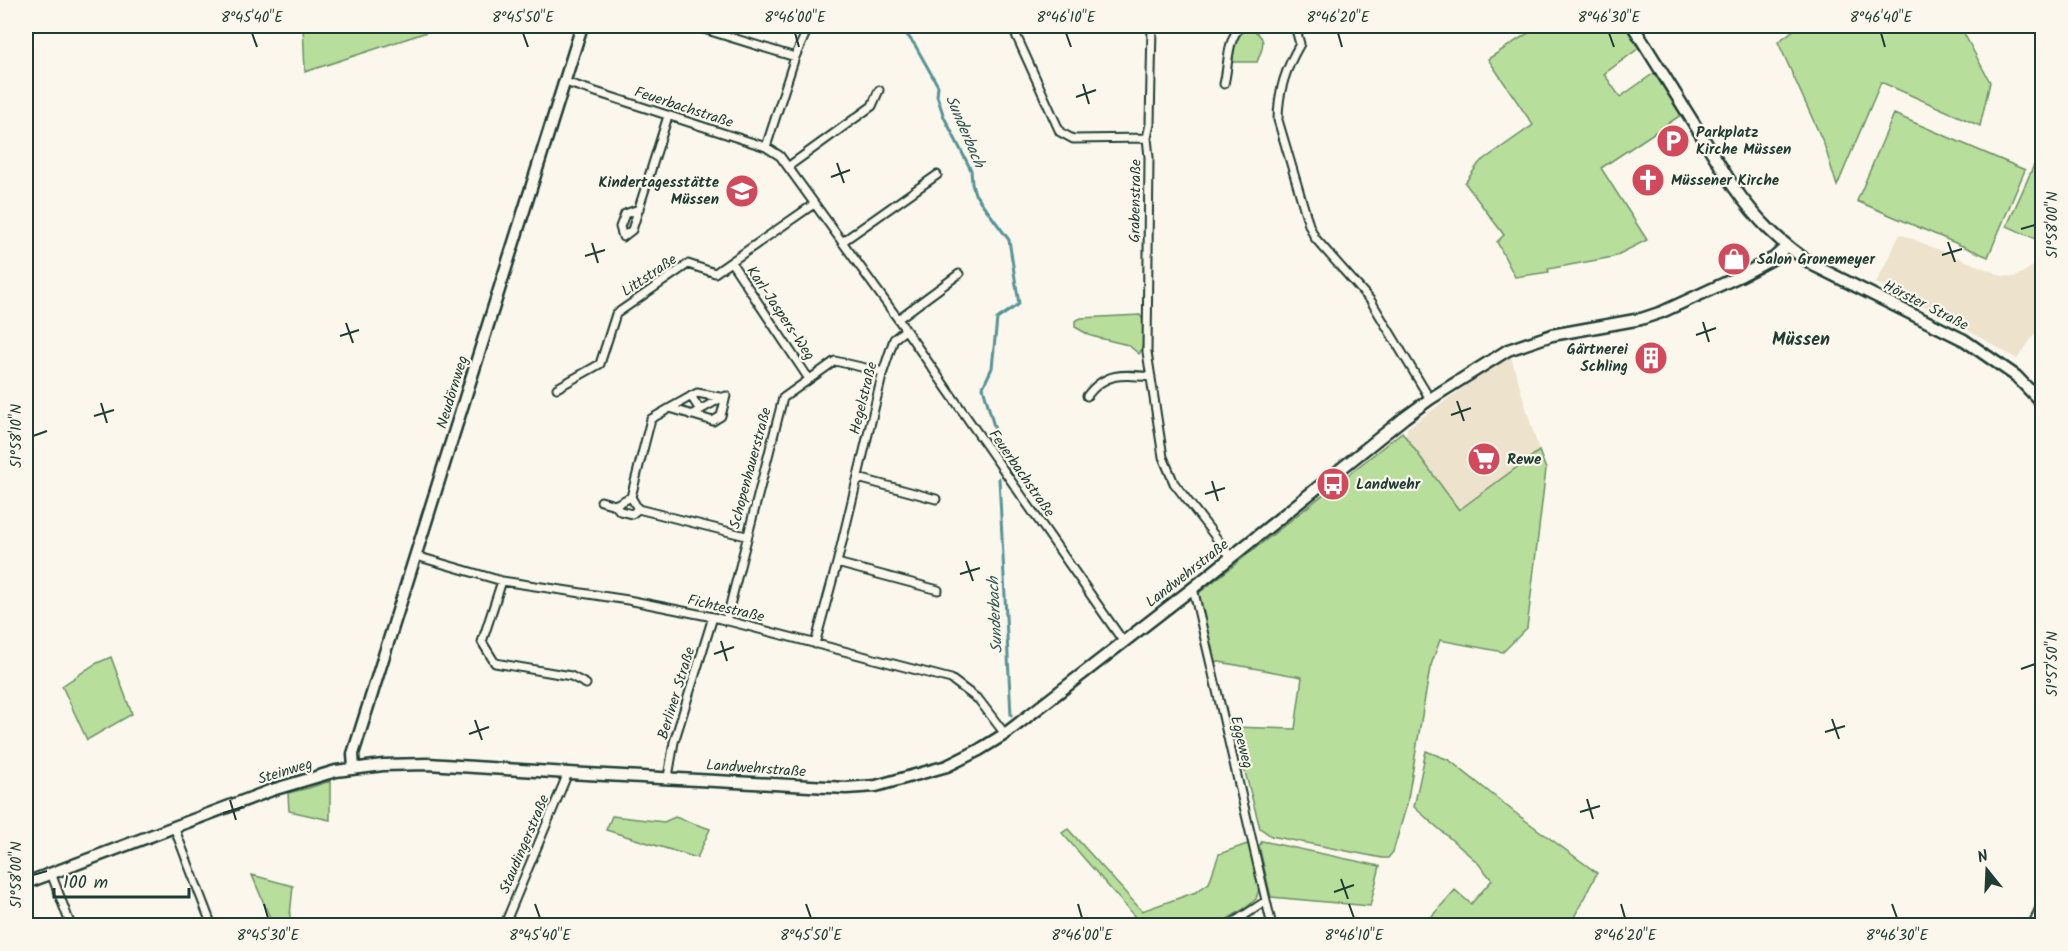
<svg xmlns="http://www.w3.org/2000/svg" width="2068" height="951" font-family="Kalam,sans-serif">
	<style>
		.built { fill: #ede2cc }
		.green { fill: #b7de9a; stroke: #6b8e67; stroke-width: 1.5 }
		.lines { fill: none; stroke-linecap: round; stroke-linejoin: round }
		.stream { stroke: #579396; stroke-width: 3 }
		.street-casing { stroke: #1f3d34; stroke-width: 11 }
		.secondary-casing { stroke: #1f3d34; stroke-width: 15 }
		.street { stroke: #fbf7ec; stroke-width: 7 }
		.secondary { stroke: #fbf7ec; stroke-width: 10 }
		.ticks { fill: none; stroke: #1f3d34; stroke-width: 2 }
		.labels { text-anchor: middle; stroke-width: 4.5; stroke-linejoin: round; paint-order: stroke }
		.street-label { font-size: 15px; fill: #1f3d34; stroke: #fbf7ec }
		.poi-label { font-size: 15px; font-weight: bold; fill: #1f3d34; stroke: #fbf7ec; text-anchor: start }
		.water-label { font-size: 16px; font-style: italic; fill: #325a55; stroke: #fbf7ec }
		.quarter-label { font-size: 18px; font-weight: bold; fill: #1f3d34; stroke: #fbf7ec }
		.neatline { fill: none; stroke: #1f3d34; stroke-width: 2 }
		.ticks-label { font-size: 15px; text-anchor: middle; fill: #1f3d34 }
	</style>
	<rect width="100%" height="100%" fill="#fbf7ec"/>
	<filter id="ink" filterUnits="userSpaceOnUse"><feTurbulence type="fractalNoise" baseFrequency=".0167" numOctaves="2"/><feDisplacementMap in="SourceGraphic" scale="12" xChannelSelector="R" yChannelSelector="G"/><feConvolveMatrix kernelMatrix="1 2 1 2 8 2 1 2 1" color-interpolation-filters="sRGB"/></filter>
	<g filter="url(#ink)">
		<path class="built" d="M1900,234l103,42 12,1 27,-16v63l-25,35 -73,-43 -68,-33z
			M1511,357l28,94 -80,59 -53,-73 1,-9 91,-65z"/>
		<path class="green" d="M303,26h120l4,6 -122,40z
			M1247,26c20,11 18,16 10,36h-24c0,-15 3,-26 14,-36z
			M1539,26h86l14,22 -35,26 16,23 34,-24 27,42 -80,53 46,72 -34,17 -65,12 1,3 -34,5 -18,-35 7,-7 -39,-52 14,-20 54,-38 -45,-66z
			M1799,26h161l30,56 -10,44 -99,-44 -44,104 -13,-42 -46,-102z
			M1894,114l131,56 -37,87 -131,-56z
			M2034,165l8,3v74l-35,-16z
			M1140,315c7,8 5,30 -1,39l-11,-9 -37,-9 -16,-9v-6l6,-3z
			M1402,432l57,78 80,-59 7,18 -19,159 -24,24 -63,-12 -10,28 -23,136 -14,48 -5,6h-6l-111,-22 -11,-8 -27,-101 62,2 7,-52 -88,-16 -15,-68z
			M111,657l21,57 -45,26 -25,-54 33,-22z
			M1426,751l23,9 69,55 79,58 -27,52h-146l31,-35 16,14 21,-24 -15,-18 -63,-55z
			M330,781v39l-41,-9 -1,-18 21,-5z
			M612,816l52,6 11,-5 35,12 -13,29 -91,-28z
			M1068,829l74,82 54,-19 13,-9 10,-29 31,-11 9,46 -3,10 -9,8 -29,18h-76l-80,-92z
			M1262,841l118,25 -10,40 -99,-9 -12,-51z
			M252,875l41,11 -4,39h-16z"/>
		<g class="lines">
			<path class="stream" d="M900,26l15,19 23,41 -1,10 7,21 27,53 1,14 3,10 34,46 10,64 -22,15 -5,49 -9,19 13,47v12
				M999,478l12,237"/>
			<g class="street-casing">
				<path id="street" d="M694,26l101,31
					M1012,26l48,106 13,7 74,-1
					M1152,26l-2,98 -3,14 2,19 -2,195 16,105 11,26 57,74
					M1295,26l5,18c-14,24 -22,47 -22,76l31,105 6,13 56,63 59,98
					M565,82l201,65 14,9 118,163 225,322
					M1224,84c5,-19 2,-43 17,-58
					M766,147l29,-90 14,-31
					M789,166l83,-60 7,-16
					M639,209l-14,5 -5,13 3,10 9,-7 36,-114
					M842,242l95,-67
					M731,262l78,117
					M898,319l61,-45
					M557,388l43,-24 16,-50 72,-50 27,9 99,-69
					M691,396l9,14
					M1087,396c18,-24 36,-22 64,-19
					M670,408l27,-15 28,5
					M691,415l32,-18
					M858,478l78,21
					M631,497l20,-78 19,-11 43,13 8,-5 5,-20
					M601,501l14,4 16,-8 7,12 108,27
					M615,505l5,6 12,3 6,-5
					M416,556l86,25 126,19 85,17 238,62 28,21 26,34
					M837,563l101,27
					M502,581l-20,61 13,21 76,13 15,8
					M1193,588l79,338
					M726,621l57,-223 52,-37 48,11
					M815,644l22,-81 46,-191 11,-33 11,-9
					M668,777l6,-35 39,-125
					M174,827l38,99
					M51,873l20,53
					M504,926l64,-153
					M1228,926l38,-25"/>
			</g>
			<g class="secondary-casing">
				<path id="secondary" d="M1633,26l100,160c24,34 47,57 82,80l149,74 52,36 26,27
					M354,768l-1,-14 229,-728
					M26,883l246,-93 64,-19 47,-6 45,-1 140,9 278,15 30,-2 71,-20 32,-16 26,-16 188,-146 211,-170 26,-19 78,-49 44,-15 89,-16 21,-7 78,-36 34,-18 13,-12
					M2034,926l8,-18"/>
			</g>
			<use href="#street" class="street"/>
			<use href="#secondary" class="secondary"/>
		</g>
	</g>
	<path class="ticks" d="M252,33l5,14M523,33l5,14M795,33l4,14M1066,33l5,14M1338,33l4,14M1609,33l5,14M1881,33l4,14M1083,84l6,20M1076,97l20,-7M837,163l7,20M831,177l19,-7M2021,229l14,-4M1948,242l7,20M592,243l6,20M1942,255l20,-6M585,256l20,-6M1703,322l6,20M346,323l7,20M1696,335l20,-7M340,336l19,-6M1457,401l7,20M101,403l6,20M1451,415l20,-7M94,416l20,-6M33,436l14,-5M1212,481l6,20M1205,494l20,-6M966,561l7,20M960,574l20,-6M721,641l6,20M714,654l20,-7M2021,669l14,-5M1832,719l7,20M475,720l7,20M1825,732l20,-6M469,734l20,-7M1587,799l6,20M230,800l6,20M1580,812l20,-6M223,813l20,-6M33,875l14,-4M1341,879l7,20M1334,892l20,-7M264,904l4,14M535,904l5,14M806,904l5,14M1078,904l4,14M1349,904l5,14M1621,904l4,14M1892,904l5,14"/>
	<defs>
		<g id="parking-disc" transform="scale(1.725)"><circle r="9.5" fill="#d1495b" stroke="#fbf7ec"/><path d="M-3.5-5.5H1a3.5 3.5 0 0 1 0 7H-1V5.5H-3.5ZM-1-3.4V-.6H.8a1.4 1.4 0 0 0 0-2.8Z" fill="#fff"/></g>
		<g id="church-disc" transform="scale(1.725)"><circle r="9.5" fill="#d1495b" stroke="#fbf7ec"/><path d="M-1.2-6h2.4v3.5h3.3v2.4h-3.3V6h-2.4V-.1h-3.3v-2.4h3.3Z" fill="#fff"/></g>
		<g id="school-disc" transform="scale(1.725)"><circle r="9.5" fill="#d1495b" stroke="#fbf7ec"/><path d="M0-5L7-2L0 1L-7-2ZM-4 1L0 2.5L4 1V4Q0 6-4 4Z" fill="#fff"/></g>
		<g id="shop-disc" transform="scale(1.725)"><circle r="9.5" fill="#d1495b" stroke="#fbf7ec"/><path d="M-5-2.5h2.3a2.7 3.5 0 0 1 5.4 0H5L5.5 6h-11ZM-1.5-2.5h3a1.5 2.3 0 0 0-3 0Z" fill="#fff"/></g>
		<g id="building-disc" transform="scale(1.725)"><circle r="9.5" fill="#d1495b" stroke="#fbf7ec"/><path d="M-4-6H4V6H1V3H-1V6H-4ZM-2.5-4.3h1.7v1.8h-1.7ZM.8-4.3h1.7v1.8H.8ZM-2.5-1h1.7V.8h-1.7ZM.8-1h1.7V.8H.8Z" fill="#fff"/></g>
		<g id="supermarket-disc" transform="scale(1.725)"><circle r="9.5" fill="#d1495b" stroke="#fbf7ec"/><path d="M-6-5.5h2.5l.6 2H6L4.5 2H-2.5L-4.4-4H-6ZM-1.5 3.2a1.3 1.3 0 1 0 .1 0ZM3 3.2a1.3 1.3 0 1 0 .1 0Z" fill="#fff"/></g>
		<g id="bus-disc" transform="scale(1.725)"><circle r="9.5" fill="#d1495b" stroke="#fbf7ec"/><path d="M-5-6H5V4H4V6H2V4H-2V6H-4V4H-5ZM-3.5-4V0h7V-4ZM-3.5 1.2v1.5H-2V1.2ZM2 1.2v1.5H3.5V1.2Z" fill="#fff"/></g>
	</defs>
	<g fill-rule="evenodd">
		<use href="#parking-disc" x="1673" y="141"/>
		<use href="#church-disc" x="1648" y="180"/>
		<use href="#school-disc" x="742" y="191"/>
		<use href="#shop-disc" x="1734" y="259"/>
		<use href="#building-disc" x="1651" y="358"/>
		<use href="#supermarket-disc" x="1484" y="459"/>
		<use href="#bus-disc" x="1333" y="484"/>
	</g>
	<g class="labels">
		<g class="street-label">
			<text transform="translate(684 107) rotate(18)" y="5">Feuerbachstraße</text>
			<text transform="translate(1135 201) rotate(-89)" y="5">Grabenstraße</text>
			<text transform="translate(649 275) rotate(-34)" y="5">Littstraße</text>
			<text transform="translate(1926 305) rotate(27)" y="5">Hörster Straße</text>
			<text transform="translate(781 313) rotate(56)" y="5">Karl-Jaspers-Weg</text>
			<text transform="translate(452 392) rotate(-73)" y="5">Neudörnweg</text>
			<text transform="translate(863 398) rotate(-76)" y="5">Hegelstraße</text>
			<text transform="translate(750 468) rotate(-75)" y="5">Schopenhauerstraße</text>
			<text transform="translate(1022 473) rotate(55)" y="5">Feuerbachstraße</text>
			<text transform="translate(1187 573) rotate(-38)" y="5">Landwehrstraße</text>
			<text transform="translate(726 608) rotate(13)" y="5">Fichtestraße</text>
			<text transform="translate(676 693) rotate(-73)" y="5">Berliner Straße</text>
			<text transform="translate(1242 742) rotate(76)" y="5">Eggeweg</text>
			<text transform="translate(756 768) rotate(4)" y="5">Landwehrstraße</text>
			<text transform="translate(285 771) rotate(-17)" y="5">Steinweg</text>
			<text transform="translate(524 844) rotate(-67)" y="5">Staudingerstraße</text>
		</g>
		<g class="poi-label">
			<text x="1696" y="137">Parkplatz<tspan x="1696" dy="17">Kirche Müssen</tspan></text>
			<text x="1671" y="185">Müssener Kirche</text>
			<text x="719" y="187" text-anchor="end">Kindertagesstätte<tspan x="719" dy="17">Müssen</tspan></text>
			<text x="1757" y="264">Salon Gronemeyer</text>
			<text x="1628" y="354" text-anchor="end">Gärtnerei<tspan x="1628" dy="17">Schling</tspan></text>
			<text x="1507" y="464">Rewe</text>
			<text x="1356" y="489">Landwehr</text>
		</g>
		<g class="water-label">
			<text transform="translate(966 131) rotate(67)" y="6">Sunderbach</text>
			<text transform="translate(994 615) rotate(-93)" y="6">Sunderbach</text>
		</g>
		<g class="quarter-label">
			<text x="1801" y="345">Müssen</text>
		</g>
	</g>
	<rect width="2068" height="951" fill="none" stroke="#fbf7ec" stroke-width="66"/>
	<g transform="translate(1987 870) rotate(342)" stroke="#fbf7ec" stroke-width="4.5" paint-order="stroke">
	<path d="M0-4.5L10 22L0 15L-10 22Z" fill="#1f3d34"/>
	<text y="-9" font-size="16" font-weight="bold" text-anchor="middle" fill="#1f3d34">N</text>
	</g>
	<path d="M54 888v9h135v-9" fill="none" stroke="#1f3d34" stroke-width="3"/>
	<text x="63" y="888" font-size="18" fill="#1f3d34" stroke="#fbf7ec" stroke-width="4.5" paint-order="stroke">100 m</text>
	<rect x="33" y="33" width="2002" height="885" class="neatline"/>
	<g class="ticks-label">
		<text x="252" y="22">8°45'40"E</text>
		<text x="523" y="22">8°45'50"E</text>
		<text x="795" y="22">8°46'00"E</text>
		<text x="1066" y="22">8°46'10"E</text>
		<text x="1338" y="22">8°46'20"E</text>
		<text x="1609" y="22">8°46'30"E</text>
		<text x="1881" y="22">8°46'40"E</text>
		<text transform="translate(2052 225) rotate(-90)" y="5">51°58'00"N</text>
		<text transform="translate(16 436) rotate(-90)" y="5">51°58'10"N</text>
		<text transform="translate(2052 664) rotate(-90)" y="5">51°57'50"N</text>
		<text transform="translate(16 875) rotate(-90)" y="5">51°58'00"N</text>
		<text x="268" y="940">8°45'30"E</text>
		<text x="540" y="940">8°45'40"E</text>
		<text x="811" y="940">8°45'50"E</text>
		<text x="1082" y="940">8°46'00"E</text>
		<text x="1354" y="940">8°46'10"E</text>
		<text x="1625" y="940">8°46'20"E</text>
		<text x="1897" y="940">8°46'30"E</text>
	</g>
</svg>
